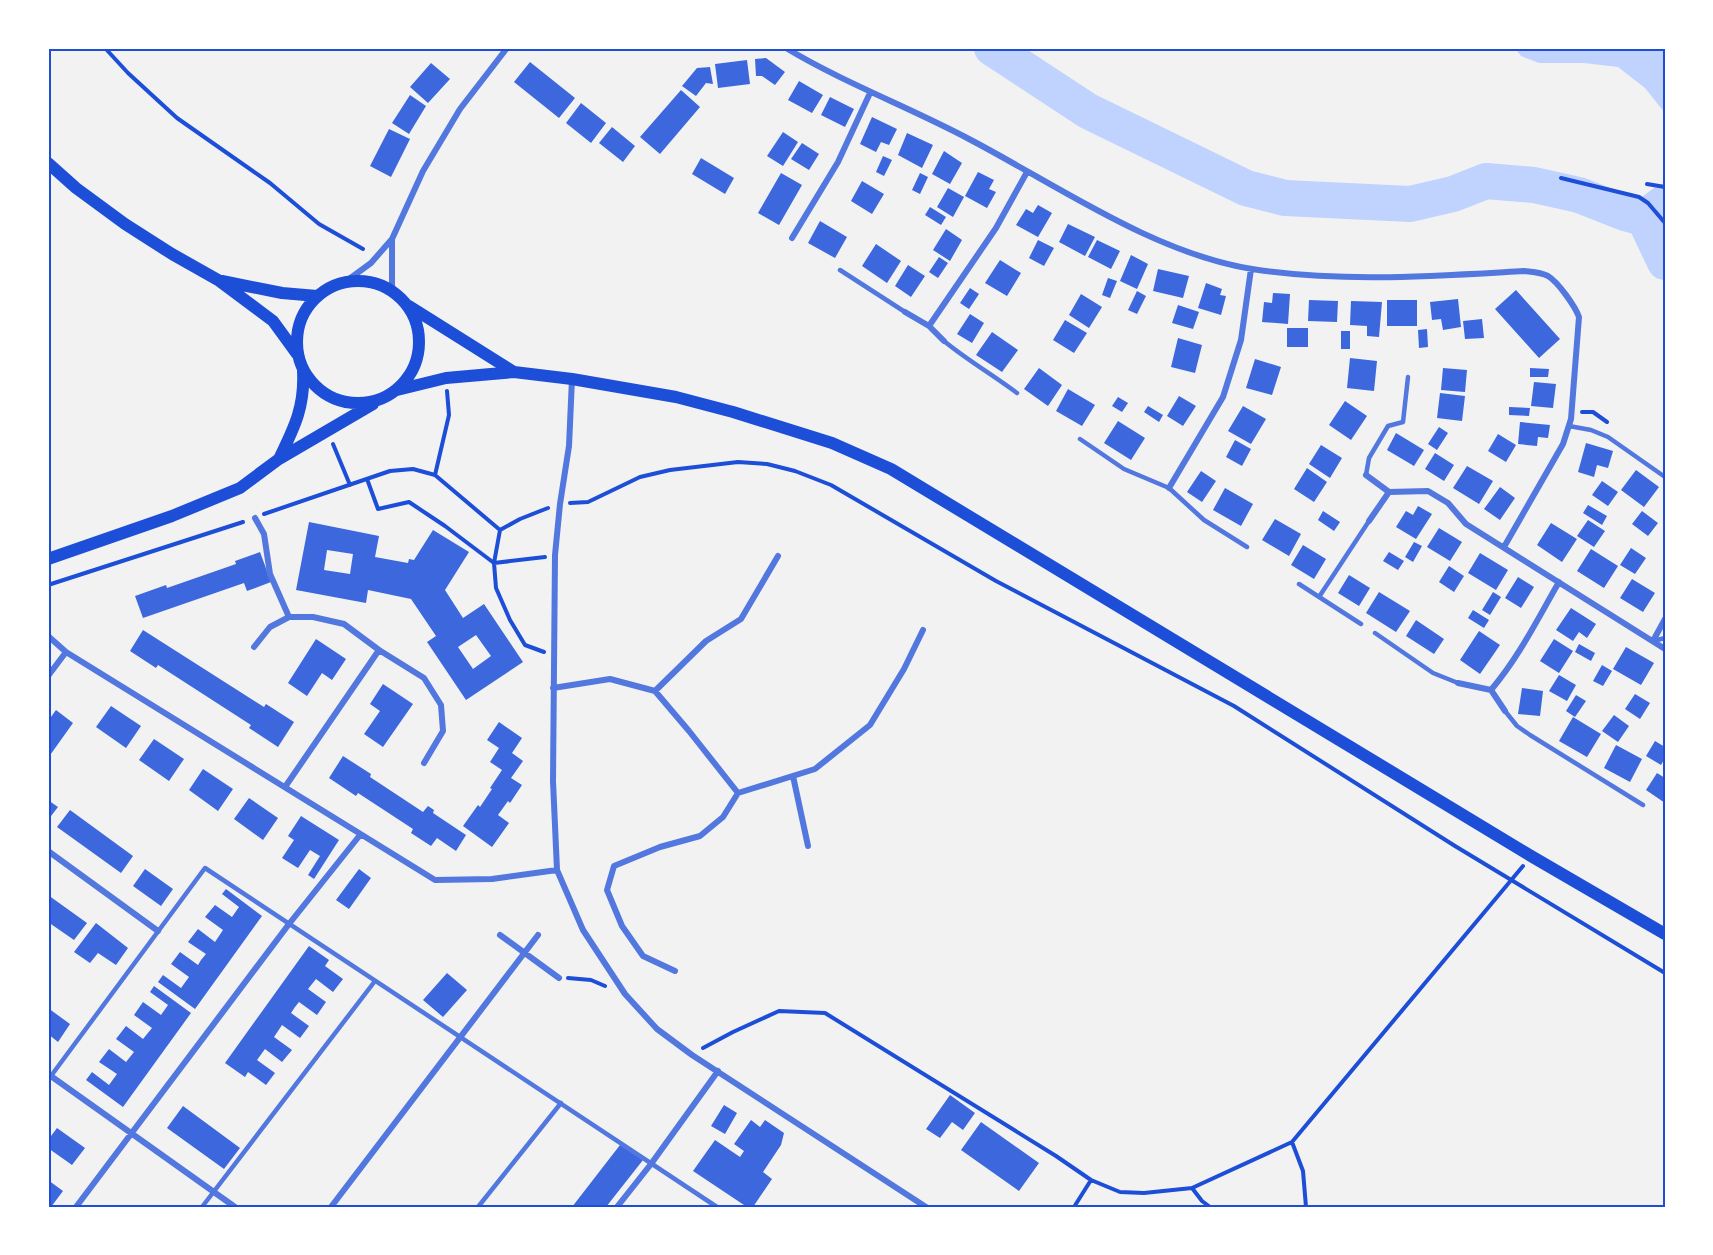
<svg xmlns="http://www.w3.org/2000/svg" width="1713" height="1255" font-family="Poppins,sans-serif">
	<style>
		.water { fill: #bfd3fe }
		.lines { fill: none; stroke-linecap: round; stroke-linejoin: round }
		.river { stroke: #bfd3fe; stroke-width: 36 }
		.building { fill: #3d67dc; fill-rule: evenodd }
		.path { stroke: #1d4ed8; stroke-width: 4 }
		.service { stroke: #5277de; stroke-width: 4.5 }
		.minor { stroke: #5277de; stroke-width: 6 }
		.secondary { stroke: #1d4ed8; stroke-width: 12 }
		.neatline { fill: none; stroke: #1d4ed8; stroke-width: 2 }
	</style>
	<rect width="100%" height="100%" fill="#f2f2f2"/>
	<path class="water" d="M1515,48h150v65l-20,-25 -27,-21 -34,-4h-45l-18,-7z"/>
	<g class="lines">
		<path class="river" d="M992,48l96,63 158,77 39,10 125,6 43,-10 33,-13 48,4 45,10 46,18 19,5
			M1665,202l-21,16 21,44"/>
	</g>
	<path class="building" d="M766,58l19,14 -10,13 -13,-9h-6l-1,-17z
		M747,60l3,24 -32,4 -3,-24z
		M530,62l45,36 -16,20 -45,-36z
		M431,63l19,16 -22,24 -18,-16z
		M710,67l3,17 -7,-1 -10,13 -14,-10 15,-18z
		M799,81l24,14 -11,18 -24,-13z
		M681,90l19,17 -40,47 -20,-17z
		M410,95l16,11 -17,28 -17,-11z
		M830,97l24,12 -9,18 -24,-12z
		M581,103l25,20 -15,20 -25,-20z
		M872,117l25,12 -8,16 -8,-3 -5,10 -16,-8z
		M612,127l23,19 -12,16 -24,-19z
		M389,129l21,10 -19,38 -21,-11z
		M783,132l15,10 -15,24 -16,-10z
		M907,133l26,12 -11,23 -24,-13z
		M802,143l17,11 -10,16 -18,-11z
		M944,151l18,12 -12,21 -18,-10z
		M883,156l9,4 -8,16 -8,-4z
		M701,158l33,20 -9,16 -33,-20z
		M978,172l16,8 -5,9 7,3 -9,16 -22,-12z
		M781,173l21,12 -23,40 -21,-12z
		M920,173l8,4 -8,17 -8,-4z
		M862,181l22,13 -12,20 -21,-13z
		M948,188l16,9 -11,20 -16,-10z
		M1038,205l14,8 -14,24 -22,-12 10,-16 7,4z
		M930,207l16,10 -5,8 -16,-10z
		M820,221l27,16 -12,21 -27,-15z
		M1068,224l27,13 -10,19 -26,-14z
		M946,229l16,11 -12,21 -17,-11z
		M1038,240l16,8 -10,18 -15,-8z
		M1097,240l23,11 -9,18 -23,-12z
		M876,244l25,17 -14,22 -25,-17z
		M1131,255l17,9 -11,25 -17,-8z
		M939,257l9,6 -10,15 -9,-6z
		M1000,260l21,13 -14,23 -22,-13z
		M908,265l17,11 -14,21 -16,-11z
		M1158,269l31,7 -6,22 -30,-7z
		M1108,278l9,3 -7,17 -8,-3z
		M1206,283l16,6 -2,6 6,1 -5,19 -23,-7z
		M970,288l9,6 -10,15 -9,-6z
		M1516,290l44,49 -21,19 -44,-49z
		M1137,291l9,5 -9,18 -9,-4z
		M1273,293l17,1 -2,30 -26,-2 2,-20 8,1z
		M1081,294l21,13 -13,21 -20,-13z
		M1458,299l3,28 -18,3 -2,-11 -9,1 -2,-18z
		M1309,300l29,1 -1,21 -29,-1z
		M1387,300h30v26h-30z
		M1351,301l31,1 -3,35 -12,-1v-10l-17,-1z
		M1178,305l21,7 -6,17 -21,-6z
		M970,314l14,9 -12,20 -15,-9z
		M1482,319l2,19 -19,1 -2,-18z
		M1065,320l22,13 -13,20 -21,-13z
		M1287,328h21v19h-21z
		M1427,329l1,18 -9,1 -1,-18z
		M1341,331h9v18h-9z
		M992,332l26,18 -16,22 -26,-17z
		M1178,338l24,7 -7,28 -24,-6z
		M1350,358l27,3 -3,30 -27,-3z
		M1255,359l26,8 -9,28 -26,-7z
		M1039,368l23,17 -14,21 -24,-17z
		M1443,368l24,2 -2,22 -24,-2z
		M1530,368l19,1 -1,8h-18z
		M1534,382l22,2 -3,24 -22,-2z
		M1068,389l27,16 -13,21 -26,-15z
		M1440,393l25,3 -3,25 -25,-3z
		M1179,396l17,10 -13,20 -16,-10z
		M1118,397l10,6 -6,9 -10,-6z
		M1345,401l22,15 -16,24 -22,-15z
		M1148,406l15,9 -4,7 -15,-10z
		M1243,406l23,13 -15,25 -23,-13z
		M1509,407l21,1 -1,8 -20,-1z
		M1118,421l27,17 -14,22 -27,-17z
		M1520,422l30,3 -2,13 -10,-1 -1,9 -19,-2z
		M1439,427l9,6 -11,17 -9,-6z
		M1396,433l28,17 -10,16 -27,-16z
		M1498,434l18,11 -10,17 -18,-11z
		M1235,440l16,9 -9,17 -16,-9z
		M1586,443l27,8 -5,17 -11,-3 -3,12 -16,-5z
		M1321,445l21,13 -12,20 -21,-14z
		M1435,453l19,12 -10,16 -19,-12z
		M1467,466l26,15 -14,23 -26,-16z
		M1307,468l20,14 -13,20 -20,-13z
		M1636,470l23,17 -15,20 -23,-17z
		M1201,471l15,10 -14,21 -15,-10z
		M1602,481l16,11 -10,14 -16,-11z
		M1500,487l15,11 -15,22 -16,-11z
		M1225,488l28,16 -12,22 -28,-16z
		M1588,505l19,11 -5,9 -19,-12z
		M1418,506l14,8 -16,25 -20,-12 10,-16 7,4z
		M1323,511l17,11 -6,9 -16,-11z
		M1642,511l16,12 -10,13 -16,-12z
		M1275,519l26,15 -12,22 -27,-16z
		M1588,520l17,11 -11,16 -17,-11z
		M309,522l70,14 -4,21 33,6 1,-4 5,1 19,-30 36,22 -24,38 18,28 21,-14 39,58 -57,38 -39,-58 9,-6 -25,-37 -43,-9 -2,13 -70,-13zM327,550l26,4 -3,20 -26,-4zM476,635l15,21 -18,13 -15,-22z
		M1551,523l26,16 -15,23 -25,-17z
		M1439,528l23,14 -12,19 -23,-14z
		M1414,542l8,4 -9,16 -8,-5z
		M1303,545l23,14 -12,20 -23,-14z
		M1631,548l15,10 -11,16 -15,-9z
		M1591,549l27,17 -14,22 -27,-17z
		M260,552l11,30 -24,9 -3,-8 -101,35 -8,-22 31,-11 1,3 69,-24 -1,-3z
		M1389,552l15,9 -6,9 -15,-9z
		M1480,553l28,17 -12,20 -28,-17z
		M1449,566l15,10 -10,16 -15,-10z
		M1349,575l21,13 -11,18 -21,-13z
		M1518,577l16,10 -13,21 -16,-10z
		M1632,579l23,14 -12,19 -23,-14z
		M1379,592l31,19 -14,21 -30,-19z
		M1493,592l8,5 -11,18 -8,-5z
		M1571,608l25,16 -9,14 -8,-6 -6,9 -17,-11z
		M1473,610l16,10 -5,8 -16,-10z
		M1416,620l28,19 -10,15 -28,-18z
		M143,630l121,77 2,-3 28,18 -16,25 -29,-19 2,-3 -93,-60 -2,3 -26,-17z
		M1479,631l21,14 -20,29 -20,-14z
		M316,639l30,20 -14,21 -10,-7 -15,23 -19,-13z
		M1554,639l19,12 -14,22 -19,-12z
		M1579,644l16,9 -4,8 -16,-9z
		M1626,647l28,16 -13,22 -28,-16z
		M1602,665l10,6 -9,15 -10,-5z
		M1559,675l17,10 -9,16 -18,-10z
		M383,684l30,20 -30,43 -19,-13 16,-23 -10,-7z
		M1522,688l21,3 -3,25 -22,-2z
		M1635,694l15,9 -10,16 -15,-10z
		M1576,695l10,6 -11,16 -9,-6z
		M111,706l30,20 -15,22 -30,-21z
		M56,710l17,13 -25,35v-37z
		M1614,715l15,11 -11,16 -16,-11z
		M1573,717l28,17 -14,23 -28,-16z
		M499,722l23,16 -10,15 11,8 -12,17 11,7 -12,18 -2,-2 -10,14 11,8 -17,24 -29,-21 15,-21 2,2 12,-18 -2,-1 12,-18 -12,-8 9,-14 -12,-8z
		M154,739l30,20 -15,22 -30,-21z
		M1655,741l10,6v11l-4,7 -15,-9z
		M1616,745l26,14 -12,23 -26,-14z
		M343,756l28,18 -1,3 53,35 5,-6 6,4 -1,3 33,22 -10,16 -19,-13 -6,8 -20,-13 2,-4 -55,-36 -2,3 -27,-18z
		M203,769l30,20 -15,22 -29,-21z
		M1657,773l8,5v25l-19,-13z
		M249,798l29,20 -15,22 -29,-21z
		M48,800l10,7 -10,13z
		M70,810l63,46 -12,17 -64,-46z
		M301,816l38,24 -25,39 -6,-4 12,-19 -10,-6 -12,18 -16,-10 12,-18 -6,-4z
		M145,869l28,20 -12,17 -28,-20z
		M359,869l12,9 -22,31 -13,-9z
		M226,889l36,27 -67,93 -37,-27 5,-7 18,13 8,-11 -18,-13 9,-12 18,13 3,-5 5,-6 -18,-12 10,-13 17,13 8,-12 -18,-13 10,-12 17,12 7,-10 -17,-13z
		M48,895l39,28 -13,17 -26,-18z
		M96,923l32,25 -12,17 -18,-12 -8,10 -16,-11z
		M309,946l20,14 -4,6 18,13 -10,13 -17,-13 -8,10 18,13 -9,13 -18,-13 -4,5 -4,6 18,13 -9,12 -18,-13 -8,12 18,13 -10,12 -17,-13 -8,11 18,13 -9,12 -18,-13 -3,5 -20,-14z
		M447,973l20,17 -24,27 -20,-17z
		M154,986l37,27 -68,94 -37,-27 6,-8 17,13 8,-11 -18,-12 10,-13 17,13 8,-10 -18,-13 10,-13 17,13 9,-11 -18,-13 9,-13 18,13 7,-10 -18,-13z
		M48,1008l22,16 -12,18 -10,-8z
		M950,1095l25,18 -12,17 -11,-8 -12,16 -14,-9z
		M724,1105l13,8 -12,21 -14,-8z
		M183,1106l57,42 -16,21 -57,-41z
		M751,1120l9,7 5,-7 19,13 -3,12 -18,27 9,7 -19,28h-6l-54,-36 22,-31 25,17 4,-6 -10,-7z
		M981,1122l58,41 -20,28 -58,-41z
		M57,1128l28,20 -13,17 -24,-17v-8z
		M620,1145l23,15 -37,47h-34z
		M48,1180l15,11 -12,16h-3z"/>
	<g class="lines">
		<path class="path" d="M105,48l23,25 49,45 93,65 49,41 44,25
			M1561,178l78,19 9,6 17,20
			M1647,184l18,3
			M1582,412h11l14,10
			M333,444l17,41
			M435,475l14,-60 -2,-24
			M367,479l11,30 31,-7 36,24 49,37 51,-6
			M570,503l18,-1 52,-25 30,-7 68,-8 29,2 28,7 36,14 165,96 238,125 221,140 210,127
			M264,514l126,-43 23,-2 22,6 65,55
			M500,530l20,-11 28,-11
			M500,530l-6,33 2,25 14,32 15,25 19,7
			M48,585l195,-63
			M568,978l23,2 14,6
			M703,1048l30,-16 46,-21 46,2 231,143 35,24 29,12 24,1 48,-5 100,-46 231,-276
			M1292,1142l11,29 3,36
			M1192,1188l10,13 8,6
			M1074,1207l17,-27"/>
		<path class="service" d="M840,270l65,42
			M944,341c23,19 49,34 73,52
			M1569,426l22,4 17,7 57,40
			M1080,439l44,30 45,19 35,32 43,27
			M1366,475l3,-17 19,-32 15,-4 5,-45
			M1299,584l62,40
			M1319,597l50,-76
			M1375,633l58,40 25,10
			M1653,641l12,-3
			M1505,711l12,15 13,9 113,70
			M48,1080l157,-212 512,339
			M202,1207l173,-226
			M478,1207l83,-104"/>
		<path class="minor" d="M786,48c58,35 123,59 183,91 88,46 184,114 283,130 89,14 183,7 272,2 8,1 16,1 24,5 10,6 27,30 31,41l-8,102 -8,25 -59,103
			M792,238l46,-76 32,-69
			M392,239v52
			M345,282l26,-19 21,-24 31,-68 37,-62 47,-61
			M905,312l24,14 15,15
			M929,326l67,-98 31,-56
			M572,379l-3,67 -9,58 -5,51 -2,226 4,89 26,60 42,64 32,35 35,26 234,152
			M1366,475l23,17 39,-1 20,12 18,21 199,125
			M1169,488l54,-91 18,-57 10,-71
			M255,518l9,16 6,40 19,43
			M1369,521l20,-29
			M48,636l18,16 369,228 57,-1 65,-9
			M1653,641l12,-22
			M254,647l16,-20 19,-10h24l31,7 35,26 -94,137
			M379,650l45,28 17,27 2,26 -19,32
			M48,676l18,-24
			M1458,683l33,7
			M553,688l57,-9 45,12 34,40 49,62 77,-24 55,-44 34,-56 19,-39
			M655,691l51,-50 35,-22 37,-63
			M1505,711l-14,-21c28,-33 46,-70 68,-108
			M793,776l15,70
			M48,851l110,80
			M500,935l59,43
			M675,971l-32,-15 -21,-30 -15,-36 7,-24 46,-19 40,-11 23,-19 15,-24
			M48,1074l187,133
			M76,1207l213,-283 71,-89
			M331,1207l207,-272
			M617,1207l34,-43 67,-93"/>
		<path class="secondary" d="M48,163l28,25 49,36 47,30 46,26 55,41 24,33
			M297 342a61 61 0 1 1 122 0a61 61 0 1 1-122 0Z
			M222,281l60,12 35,3
			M409,306l105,66
			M397,390l49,-12 68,-6 58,7 104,18 57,15 99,31 59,26 640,387 134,78
			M279,459c15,-31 26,-52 24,-88
			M48,559l124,-43 68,-28 39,-29 94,-55"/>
	</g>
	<rect width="1713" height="1255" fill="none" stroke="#ffffff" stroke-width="99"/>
	<rect x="50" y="50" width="1614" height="1156" class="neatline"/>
</svg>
